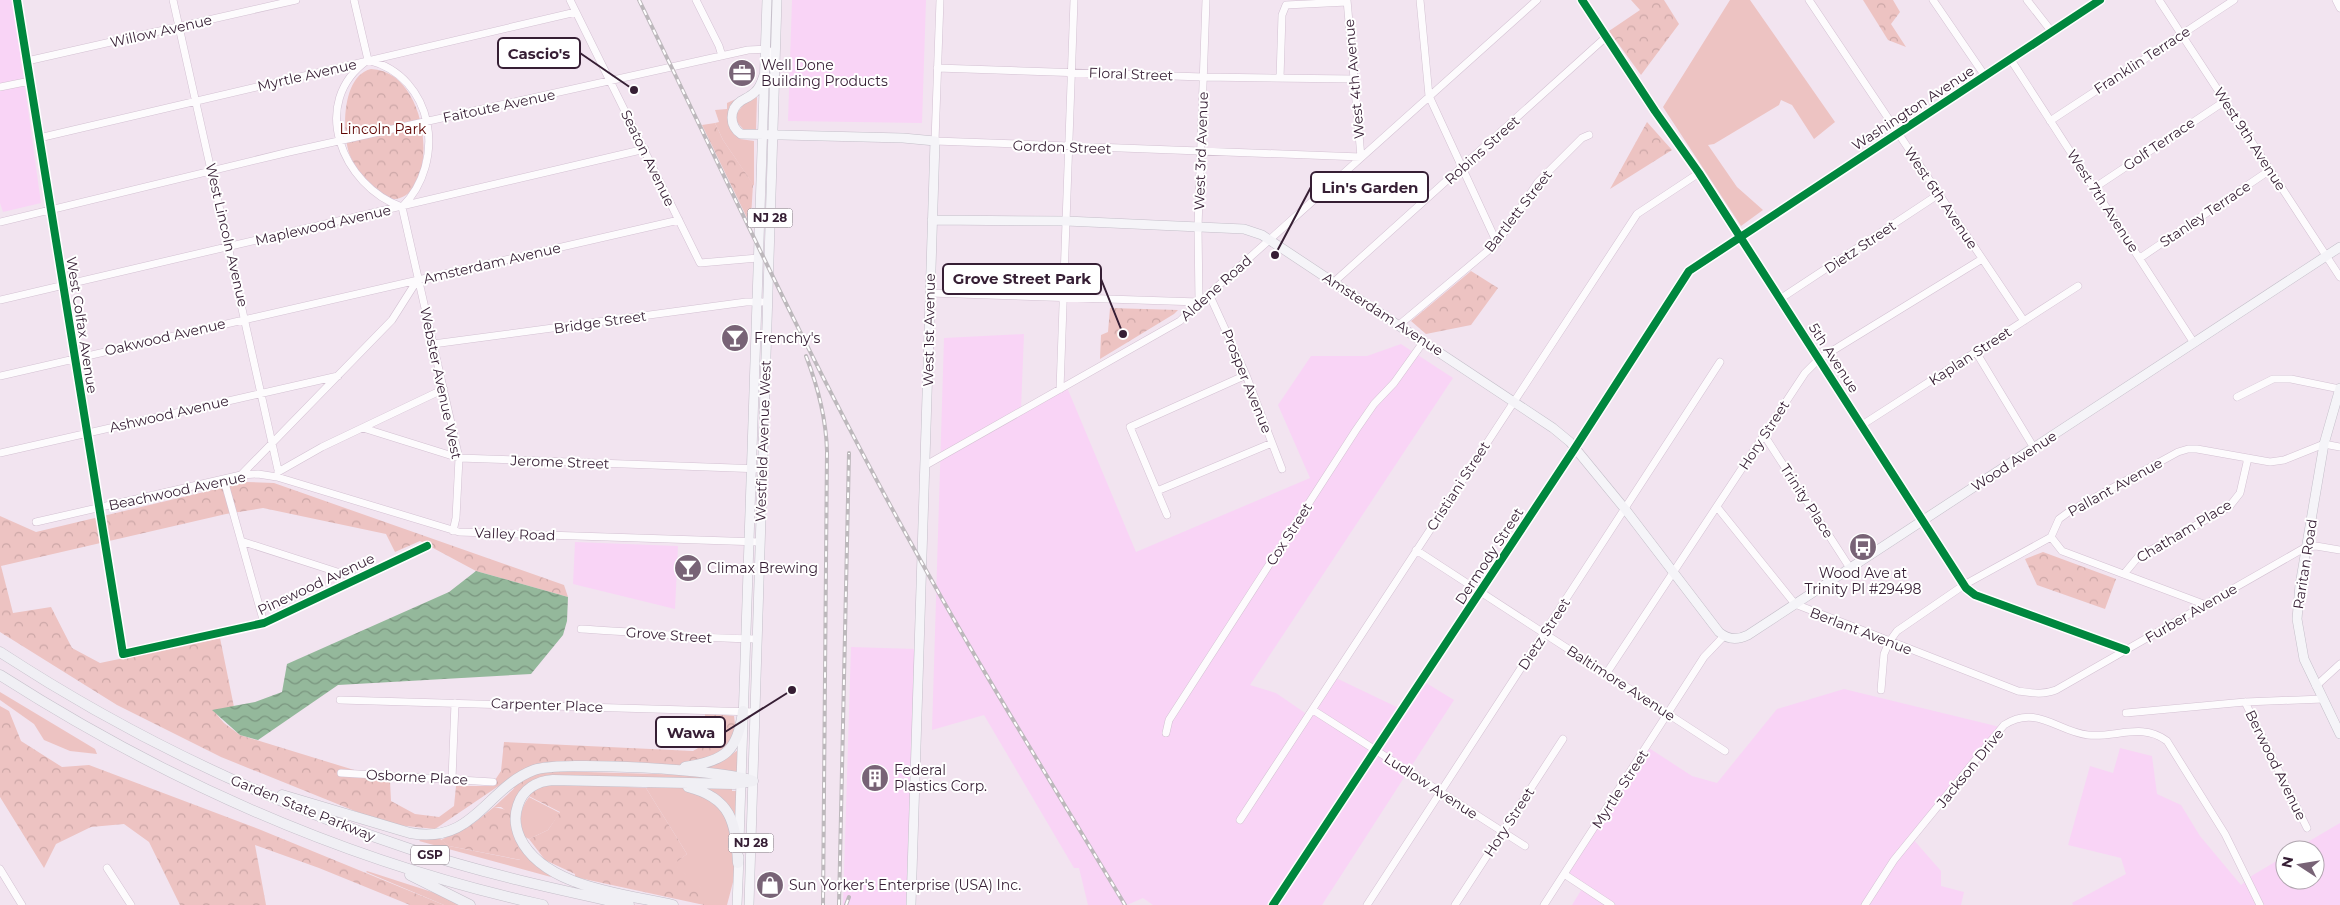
<svg xmlns="http://www.w3.org/2000/svg" width="2340" height="905" font-family="Montserrat,sans-serif">
	<style>
		.built { fill: #f9d4f6 }
		.grass { fill: #edc3c2 }
		.forest { fill: url(#forest-crowns) }
		.water { fill: url(#water-waves) }
		.lines { fill: none; stroke-linecap: round; stroke-linejoin: round }
		.minor-casing { stroke: #d3c1d2; stroke-width: 8 }
		.major-casing { stroke: #c4bec9; stroke-width: 10 }
		.highway-casing { stroke: #c4bec9; stroke-width: 11 }
		.minor { stroke: #fdfbfd; stroke-width: 7 }
		.major { stroke: #f5f4f8; stroke-width: 9 }
		.highway { stroke: #f0eff4; stroke-width: 10 }
		.rail-casing { stroke: #bdb8bc; stroke-width: 4 }
		.rail { stroke: #fff; stroke-width: 2; stroke-dasharray: 5.5; stroke-linecap: butt }
		.cycleway-casing { stroke: #fff; stroke-width: 11 }
		.cycleway { stroke: #00873e; stroke-width: 8 }
		.labels { text-anchor: middle; stroke-width: 4; stroke-linejoin: round; paint-order: stroke }
		.shield { fill: #fff; stroke: #726271; stroke-width: 1 }
		.shield-label { font-size: 12px; font-weight: bold; fill: #361e34 }
		.street-label { font-size: 14px; fill: #361e34; stroke: #fff }
		.poi-label { font-size: 14px; fill: #361e34; stroke: #fff; text-anchor: start }
		.park-label { font-size: 14px; fill: #5e0201; stroke: #fff }
		.leader { fill: none; stroke: #361e34; stroke-width: 2 }
		.callout-dot { fill: #361e34; stroke: #fff; stroke-width: 2 }
		.callout { fill: #fff; stroke: #361e34; stroke-width: 2 }
		.callout-label { font-size: 15px; text-anchor: middle; font-weight: bold; fill: #361e34 }
	</style>
	<defs>
		<pattern id="forest-crowns" width="20" height="18" patternUnits="userSpaceOnUse" patternTransform="scale(1.25)"><rect width="20" height="18" fill="#edc3c2"/><path d="M2 6a3 3 0 1 1 6 0M12 15a3 3 0 1 1 6 0" fill="none" stroke="#cca7a7"/></pattern>
		<pattern id="water-waves" width="16" height="10" patternUnits="userSpaceOnUse" patternTransform="scale(1.25)"><rect width="16" height="10" fill="#94b89b"/><path d="M0 5q4-4 8 0t8 0" fill="none" stroke="#7a957f"/></pattern>
	</defs>
	<rect width="100%" height="100%" fill="#f2e4f0"/>
	<path class="built" d="M0,0h13l28,203 -38,9 -3,-9z
		M792,0h134l-4,123 -134,-2z
		M1024,334l-3,75 45,-24 70,167 174,-74 -32,-73 33,-49h56l34,-12 52,34 -203,307 26,8 32,22 26,-38 69,33 20,-29 31,19 -132,205h-169l-10,-7 -16,7h-39l-9,-37h-5l-90,-153 -52,15 12,-392z
		M575,542l103,4 -3,63 -102,-25z
		M851,647l65,2 -10,256h-63z
		M1844,689l156,38 -88,111 29,33v15l23,6 -3,13h-389l13,-21 -17,-12 81,-124 43,28 25,7 60,-74z
		M2120,748l32,8 5,38 24,11 19,31 41,49 12,-10 32,-19v24h30v-30h-21l46,-27v82h-267l-1,-2 54,-29 -5,-16 -53,-13 22,-79 23,7z"/>
	<path class="grass" d="M1730,0h20l85,122 -21,17 -22,-34 -11,-5 -2,5 -65,39 -6,1 29,42 26,23 -22,16 -78,-119z
		M757,97l-1,34 -12,-1 -7,-8v-9l6,-8z
		M736,99l-7,8 -1,18 12,14 14,2v45l-31,-46 -8,-17 4,-1 -4,-12 12,-1v-6z
		M0,692l95,57 2,5 -27,-3 -26,-11 -10,-16 -34,-24z
		M738,750l-1,22 -37,-2 25,-11z
		M552,771l138,4 41,4 -196,1 -24,42 -1,-8 -9,-7h-7l27,-25z
		M657,783l35,5 31,16 15,59 -11,42h-23l-1,-15 -30,-26 14,-10 -41,-66z
		M708,788h24v3h5l-1,26z
		M529,797l31,16 -12,17 -19,9 -6,-3c-3,-16 -4,-26 6,-39z
		M515,837l36,40 -132,-36 2,-2 18,-1 10,8 71,14z
		M367,871l68,22 24,12h-15l-78,-33z"/>
	<path class="forest" d="M1631,0h33l15,24 -38,51 -32,-44 31,-21z
		M1863,0h30l7,12 -9,12 15,23 -18,-7z
		M371,69c60,2 69,124 25,130 -9,1 -14,-5 -20,-10 -12,-9 -21,-21 -27,-36 -7,-23 -7,-77 22,-84z
		M1647,122l25,28 -62,39z
		M715,123l8,17 30,44 -2,34 -3,2 -46,-95z
		M1471,271l27,17 -27,37 -45,9 -15,-13z
		M1110,308l68,2 -4,4 -74,45 1,-24 7,-3z
		M246,482l28,1 290,102 4,12 -92,-26 -56,-30 -25,11 -9,-18 -123,-26 -37,6 -225,52 12,47 38,-6 21,41 28,15 120,-25 14,69 -21,3 11,13 16,12 150,46 1,20 24,13 24,3 15,-11 2,-20h35l10,-15 3,-29 189,9 12,-7v-31l29,3 2,17 -7,13 -25,14 -43,9 -102,2 1,5 49,10 37,2 41,66 -13,10 30,26v15l-129,-28v-3l-30,-14 -16,-21 19,-9 12,-18 -57,-29 -68,46 -48,-5 -166,-67 -104,-52 -117,-73v-116l36,16z
		M2043,552l73,27 -11,30 -68,-24 -12,-26z
		M0,706l9,5 12,30 41,26 27,-2 172,65 183,75h-34l-91,-37 -64,-23 11,60h-86l-31,-63 -25,-18 -33,3 -35,17 -12,24 -44,-71z
		M494,807l13,3 3,4 11,46 -72,-14 -8,-6 33,-17z"/>
	<path class="water" d="M476,571l92,26 -1,24 -4,14 -32,39 -193,11 -80,55 -18,-5 -28,-25 43,-8 27,-10 5,-28 162,-72z"/>
	<g class="lines">
		<g class="minor-casing">
			<path id="minor" d="M17,0l106,654 141,-31 163,-77
				M173,0l105,470
				M354,0l14,60
				M570,0l130,263 58,-5
				M696,0l23,46 3,10
				M940,0l-5,141 426,16 -14,-157
				M1420,0l9,96 68,147
				M1582,0l73,111 44,62 267,415 9,7 151,55
				M1809,0l215,321
				M1933,0l52,76
				M2027,0l25,32
				M2159,0l181,277
				M2336,0l4,8
				M368,60c67,17 79,102 34,147 -60,-21 -94,-105 -34,-147z
				M2011,60l183,283
				M27,61l269,-61
				M937,68l266,9 151,2
				M1280,78l2,-63 4,-10 61,-3
				M0,87l30,-6
				M2050,121l184,-121
				M39,138l537,-126
				M2094,188l131,-87
				M402,207l57,251 -3,60 -3,13
				M0,222l289,-70 459,-102 19,-1 8,9
				M2140,258l130,-88
				M1334,282l272,-245
				M930,293l269,9 -1,-75 8,-227
				M1209,294l37,81 36,94
				M1780,299l159,-105
				M0,300l645,-151
				M1399,325l98,-82 41,-61 44,-44 7,-3
				M433,344l313,-42h21
				M1976,352l58,96
				M0,376l679,-156
				M1060,389l14,-389
				M2237,397l36,-18h18l49,10
				M1862,425l216,-139
				M363,428l96,30 303,11
				M1764,435l86,133
				M0,453l338,-77
				M926,465l254,-144 19,-19 10,-8 328,-294
				M278,472l44,-25 122,-58
				M241,475l151,-155 26,-41
				M224,480l40,143
				M1157,491l115,-48
				M1717,507l78,97 223,87c14,2 25,4 38,-1l250,-143 10,-1 24,4
				M1167,515l-37,-88 116,-52
				M36,522l205,-47 17,-1 19,3 182,55 301,10
				M2051,537l11,14 144,54
				M241,541l118,38
				M1416,550l309,201
				M2124,574l14,-17 91,-50 11,-14 8,-35
				M581,629c59,3 118,10 176,10
				M1606,674l199,-301 14,-14 163,-100
				M2316,686l24,-22
				M1881,690l3,-36 5,-12 8,-11 67,-46 87,-48 8,-18 11,-8 108,-59 10,-3h9l73,13 14,-2 40,-16 16,3
				M340,700l415,12
				M2245,702l62,126
				M1313,710l212,136
				M2126,713l119,-11 78,-3
				M1166,733l3,-13 187,-290 18,-26 20,-21 30,-42
				M341,773l152,9
				M452,779l3,-76
				M1240,820l397,-606 62,-41
				M107,868l24,37
				M0,869l22,36
				M1564,874l47,31
				M1273,905l302,-457 114,-177 411,-271
				M1367,905l353,-543
				M1455,905l108,-166
				M1544,905l160,-248 20,-21
				M1865,905l29,-45 110,-135c33,-21 54,7 84,10 28,3 54,-13 79,6l58,93 35,71"/>
		</g>
		<g class="major-casing">
			<path id="major" d="M764,75c-2,6 -4,13 -9,17 -4,4 -9,6 -14,9 -12,8 -12,25 0,33l162,4 32,3 -24,764
				M932,220l134,1 178,8 18,6 291,193 17,14 55,67 94,123c9,8 19,8 29,3l592,-388
				M2340,388l-16,56 -24,141 -3,34 7,40 36,75
				M739,842l28,-842
				M737,905l2,-48
				M749,905l28,-905"/>
		</g>
		<g class="highway-casing">
			<path id="highway" d="M0,652c127,83 265,149 410,197 71,24 145,40 219,56
				M0,675c166,106 350,188 543,230
				M685,767c40,-6 53,-16 58,-56
				M688,787c43,11 48,35 50,76
				M282,795l128,38c64,12 76,-45 124,-63 25,-10 193,0 219,11
				M410,875l60,30
				M673,905c-47,-11 -129,-17 -153,-67 -5,-11 -6,-22 -2,-33 5,-16 19,-24 35,-25l181,4 19,-3"/>
		</g>
		<use href="#minor" class="minor"/>
		<use href="#major" class="major"/>
		<use href="#highway" class="highway"/>
		<g class="rail-casing">
			<path id="rail" d="M639,0c89,183 174,367 273,545 67,122 141,240 213,360
				M806,356c12,31 20,62 21,95l-4,454
				M839,905l10,-452
				M846,905l3,-8"/>
		</g>
		<use href="#rail" class="rail"/>
		<g class="cycleway-casing">
			<path id="cycleway" d="M17,0l106,654 141,-31 163,-77
				M1582,0l73,111 44,62 267,415 9,7 151,55
				M1273,905l302,-457 114,-177 411,-271"/>
		</g>
		<use href="#cycleway" class="cycleway"/>
	</g>
	<defs>
		<g id="office-disc" transform="scale(1.4375)"><circle r="9.5" fill="#786376" stroke="#fff"/><path d="M-6-3h4V-5.5h4V-3h4V5H-6ZM-1-4.5V-3h2v-1.5ZM-6 0V1H6V0Z" fill="#fff"/></g>
		<g id="bar-disc" transform="scale(1.4375)"><circle r="9.5" fill="#786376" stroke="#fff"/><path d="M-6-5H6L.8 .8V4.5H3.5V6h-7V4.5H-.8V.8Z" fill="#fff"/></g>
		<g id="bus-disc" transform="scale(1.4375)"><circle r="9.5" fill="#786376" stroke="#fff"/><path d="M-5-6H5V4H4V6H2V4H-2V6H-4V4H-5ZM-3.5-4V0h7V-4ZM-3.5 1.2v1.5H-2V1.2ZM2 1.2v1.5H3.5V1.2Z" fill="#fff"/></g>
		<g id="building-disc" transform="scale(1.4375)"><circle r="9.5" fill="#786376" stroke="#fff"/><path d="M-4-6H4V6H1V3H-1V6H-4ZM-2.5-4.3h1.7v1.8h-1.7ZM.8-4.3h1.7v1.8H.8ZM-2.5-1h1.7V.8h-1.7ZM.8-1h1.7V.8H.8Z" fill="#fff"/></g>
		<g id="shop-disc" transform="scale(1.4375)"><circle r="9.5" fill="#786376" stroke="#fff"/><path d="M-5-2.5h2.3a2.7 3.5 0 0 1 5.4 0H5L5.5 6h-11ZM-1.5-2.5h3a1.5 2.3 0 0 0-3 0Z" fill="#fff"/></g>
	</defs>
	<g fill-rule="evenodd">
		<use href="#office-disc" x="742" y="73"/>
		<use href="#bar-disc" x="735" y="338"/>
		<use href="#bus-disc" x="1863" y="547"/>
		<use href="#bar-disc" x="688" y="568"/>
		<use href="#building-disc" x="875" y="778"/>
		<use href="#shop-disc" x="770" y="885"/>
	</g>
	<g class="labels">
		<g class="shield">
			<rect x="747.5" y="208.5" width="45" height="19" rx="4"/>
			<rect x="728.5" y="833.5" width="45" height="19" rx="4"/>
			<rect x="411" y="845.5" width="38" height="19" rx="4"/>
		</g>
		<g class="shield-label">
			<text x="770" y="222">NJ 28</text>
			<text x="751" y="847">NJ 28</text>
			<text x="430" y="859">GSP</text>
		</g>
		<g class="street-label">
			<text transform="translate(161 31) rotate(-13)" y="5">Willow Avenue</text>
			<text transform="translate(2142 60) rotate(-33)" y="5">Franklin Terrace</text>
			<text transform="translate(1131 74) rotate(2)" y="5">Floral Street</text>
			<text transform="translate(307 75) rotate(-13)" y="5">Myrtle Avenue</text>
			<text transform="translate(1354 79) rotate(-95)" y="5">West 4th Avenue</text>
			<text transform="translate(499 106) rotate(-12)" y="5">Faitoute Avenue</text>
			<text transform="translate(1913 108) rotate(-33)" y="5">Washington Avenue</text>
			<text transform="translate(2250 139) rotate(57)" y="5">West 9th Avenue</text>
			<text transform="translate(2159 144) rotate(-34)" y="5">Golf Terrace</text>
			<text transform="translate(1062 147) rotate(2)" y="5">Gordon Street</text>
			<text transform="translate(1482 150) rotate(-42)" y="5">Robins Street</text>
			<text transform="translate(1201 151) rotate(-88)" y="5">West 3rd Avenue</text>
			<text transform="translate(648 158) rotate(64)" y="5">Seaton Avenue</text>
			<text transform="translate(1941 198) rotate(56)" y="5">West 6th Avenue</text>
			<text transform="translate(2103 201) rotate(57)" y="5">West 7th Avenue</text>
			<text transform="translate(1518 211) rotate(-52)" y="5">Bartlett Street</text>
			<text transform="translate(2205 214) rotate(-34)" y="5">Stanley Terrace</text>
			<text transform="translate(323 225) rotate(-13)" y="5">Maplewood Avenue</text>
			<text transform="translate(227 235) rotate(77)" y="5">West Lincoln Avenue</text>
			<text transform="translate(1860 247) rotate(-34)" y="5">Dietz Street</text>
			<text transform="translate(492 263) rotate(-13)" y="5">Amsterdam Avenue</text>
			<text transform="translate(1216 288) rotate(-42)" y="5">Aldene Road</text>
			<text transform="translate(1383 314) rotate(33)" y="5">Amsterdam Avenue</text>
			<text transform="translate(600 322) rotate(-8)" y="5">Bridge Street</text>
			<text transform="translate(82 325) rotate(81)" y="5">West Colfax Avenue</text>
			<text transform="translate(929 330) rotate(-89)" y="5">West 1st Avenue</text>
			<text transform="translate(165 337) rotate(-13)" y="5">Oakwood Avenue</text>
			<text transform="translate(1970 356) rotate(-33)" y="5">Kaplan Street</text>
			<text transform="translate(1834 358) rotate(57)" y="5">5th Avenue</text>
			<text transform="translate(1247 381) rotate(68)" y="5">Prosper Avenue</text>
			<text transform="translate(441 383) rotate(78)" y="5">Webster Avenue West</text>
			<text transform="translate(169 414) rotate(-13)" y="5">Ashwood Avenue</text>
			<text transform="translate(1764 435) rotate(-57)" y="5">Hory Street</text>
			<text transform="translate(763 441) rotate(-88)" y="5">Westfield Avenue West</text>
			<text transform="translate(2014 461) rotate(-33)" y="5">Wood Avenue</text>
			<text transform="translate(560 462) rotate(2)" y="5">Jerome Street</text>
			<text transform="translate(1458 486) rotate(-57)" y="5">Cristiani Street</text>
			<text transform="translate(2115 487) rotate(-29)" y="5">Pallant Avenue</text>
			<text transform="translate(177 491) rotate(-12)" y="5">Beachwood Avenue</text>
			<text transform="translate(1807 501) rotate(57)" y="5">Trinity Place</text>
			<text transform="translate(2184 531) rotate(-31)" y="5">Chatham Place</text>
			<text transform="translate(515 534) rotate(2)" y="5">Valley Road</text>
			<text transform="translate(1289 534) rotate(-57)" y="5">Cox Street</text>
			<text transform="translate(1489 556) rotate(-57)" y="5">Dermody Street</text>
			<text transform="translate(2305 564) rotate(-81)" y="5">Raritan Road</text>
			<text transform="translate(316 584) rotate(-25)" y="5">Pinewood Avenue</text>
			<text transform="translate(2191 613) rotate(-30)" y="5">Furber Avenue</text>
			<text transform="translate(1861 631) rotate(21)" y="5">Berlant Avenue</text>
			<text transform="translate(1544 634) rotate(-57)" y="5">Dietz Street</text>
			<text transform="translate(669 635) rotate(4)" y="5">Grove Street</text>
			<text transform="translate(1621 683) rotate(33)" y="5">Baltimore Avenue</text>
			<text transform="translate(547 705) rotate(2)" y="5">Carpenter Place</text>
			<text transform="translate(2276 765) rotate(64)" y="5">Berwood Avenue</text>
			<text transform="translate(1970 768) rotate(-51)" y="5">Jackson Drive</text>
			<text transform="translate(417 777) rotate(3)" y="5">Osborne Place</text>
			<text transform="translate(1431 786) rotate(33)" y="5">Ludlow Avenue</text>
			<text transform="translate(1620 789) rotate(-57)" y="5">Myrtle Street</text>
			<text transform="translate(303 808) rotate(22)" y="5">Garden State Parkway</text>
			<text transform="translate(1509 822) rotate(-57)" y="5">Hory Street</text>
		</g>
		<g class="poi-label">
			<text x="761" y="70">Well Done<tspan x="761" dy="16">Building Products</tspan></text>
			<text x="754" y="343">Frenchy's</text>
			<text x="707" y="573">Climax Brewing</text>
			<text x="1863" y="578" text-anchor="middle">Wood Ave at<tspan x="1863" dy="16">Trinity Pl #29498</tspan></text>
			<text x="894" y="775">Federal<tspan x="894" dy="16">Plastics Corp.</tspan></text>
			<text x="789" y="890">Sun Yorker's Enterprise (USA) Inc.</text>
		</g>
		<g class="park-label">
			<text x="383" y="134">Lincoln Park</text>
		</g>
	</g>
	<path class="leader" d="M634 90L580 53M1275 255L1311 187M1123 334L1101 279M792 690L725 732"/>
	<g class="callout-dot">
		<circle cx="634" cy="90" r="5"/>
		<circle cx="1275" cy="255" r="5"/>
		<circle cx="1123" cy="334" r="5"/>
		<circle cx="792" cy="690" r="5"/>
	</g>
	<g class="callout">
		<rect x="498" y="38" width="82" height="30" rx="5"/>
		<rect x="1311" y="172" width="117" height="30" rx="5"/>
		<rect x="943" y="264" width="158" height="30" rx="5"/>
		<rect x="656" y="717" width="69" height="30" rx="5"/>
	</g>
	<g class="callout-label">
		<text x="539" y="59">Cascio's</text>
		<text x="1370" y="193">Lin's Garden</text>
		<text x="1022" y="284">Grove Street Park</text>
		<text x="691" y="738">Wawa</text>
	</g>
	<g transform="translate(2300 865) rotate(282)"><circle r="24" fill="#ffffff" stroke="#afa5ae"/>
	<path d="M0-4L9 19L0 12L-9 19Z" fill="#786376"/>
	<text y="-8" font-size="14" font-weight="bold" text-anchor="middle" fill="#361e34">N</text>
	</g>
</svg>
